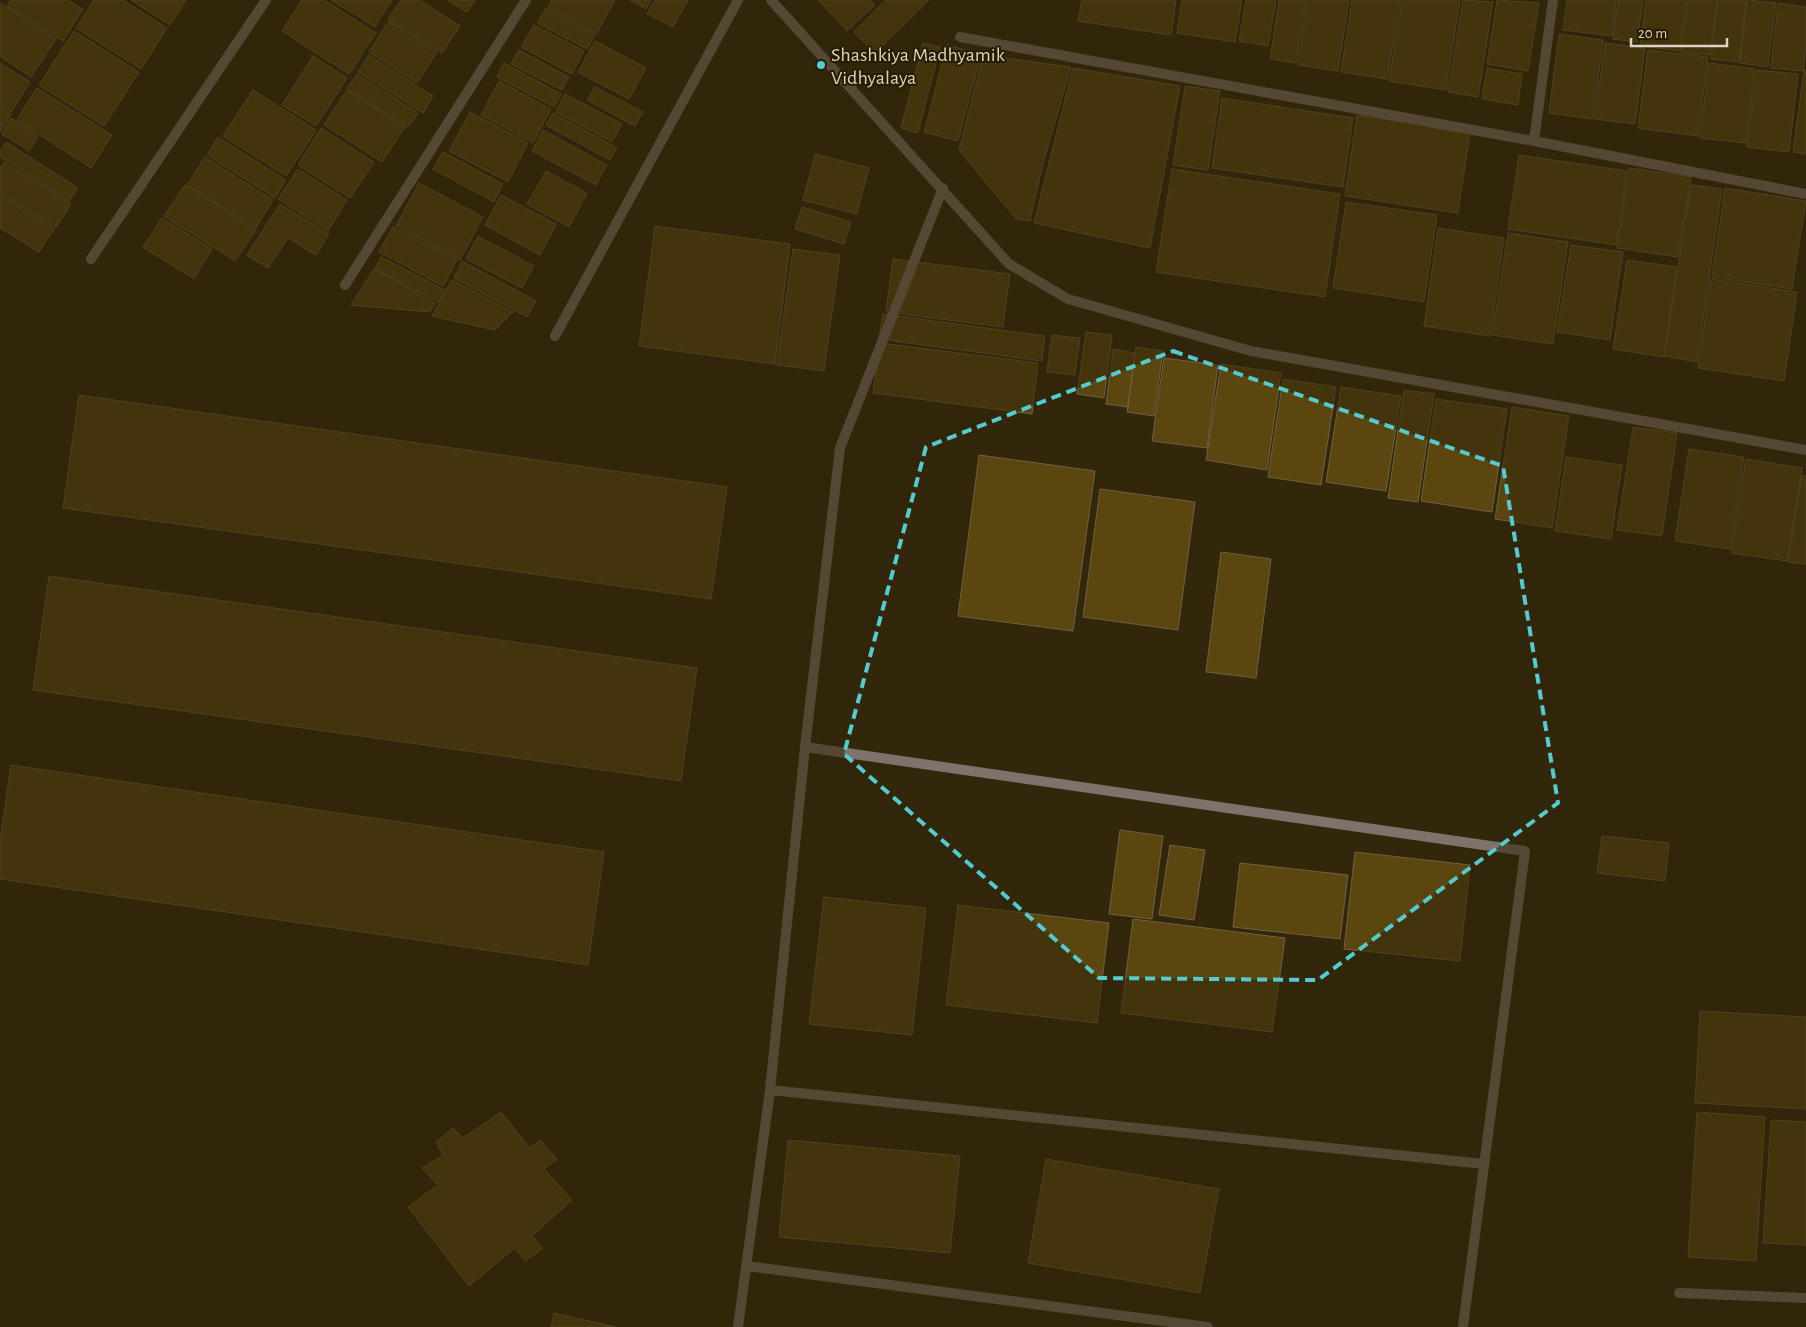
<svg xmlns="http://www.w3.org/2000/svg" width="1806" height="1327" font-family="'Alegreya Sans',sans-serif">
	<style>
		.building { fill: #5b4610; stroke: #6f6244 }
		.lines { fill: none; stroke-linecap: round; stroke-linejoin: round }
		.lane { stroke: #7f726a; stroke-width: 10 }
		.street { stroke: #7f726a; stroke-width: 10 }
		.marked { fill: none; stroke: #52ccd0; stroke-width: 4; stroke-dasharray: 10 6; stroke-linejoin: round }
		.poi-dot { fill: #52ccd0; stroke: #281d01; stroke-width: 2 }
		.labels { text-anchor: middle; stroke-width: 4; stroke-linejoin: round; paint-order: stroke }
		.poi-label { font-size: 20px; fill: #dbd4c4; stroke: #281d01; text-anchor: start }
	</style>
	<rect width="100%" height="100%" fill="#32270a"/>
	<path class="building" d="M11,0h57l15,9 -20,32 -56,-35z
		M94,0h29l44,28 -26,41 -65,-41z
		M131,0h55l-16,25z
		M302,0h22l52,33 -27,41 -67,-43z
		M331,0h61l-17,27z
		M401,0h18l41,26 -18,27 -54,-34z
		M447,0h28l-8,12z
		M552,0h63l-18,33 -49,-26z
		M630,0h21l-5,9z
		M655,0h33l-15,27 -26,-13z
		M818,0h52l5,5 -28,26z
		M886,0h43l-54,53 -21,-21z
		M1082,0h94l-5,35 -93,-14z
		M1182,0h60l-7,42 -58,-9z
		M1246,0h30l-8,46 -29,-5z
		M1279,0h27l-10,63 -26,-4z
		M1308,0h41l-11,71 -40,-6z
		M1352,0h48l-13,79 -46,-7z
		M1402,0h58l-14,90 -57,-9z
		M1463,0l30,2 -15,95 -30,-5z
		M1497,0l42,3 -11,68 -41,-7z
		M1567,0h49l-4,36 -49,-6z
		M1618,0h25l-6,42 -24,-3z
		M1646,0h40l-6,51 -40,-5z
		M1688,0h29l-7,55 -29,-3z
		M1718,0h28l-7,62 -28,-3z
		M1747,0l29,3 -8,64 -28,-4z
		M0,3l56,36 -25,38 -31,-21z
		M1778,3l28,4v38l-3,26 -32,-3z
		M546,8l49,26 -8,15 -50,-26z
		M389,21l48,31 -20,31 -48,-31z
		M534,25l50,26 -12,23 -51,-27z
		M74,31l65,41 -35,54 -65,-41z
		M1559,34l44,6 -10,79 -44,-6z
		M595,41l51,27 -17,31 -51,-27z
		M923,43l17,4 -22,86 -17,-5z
		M1605,43l40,5 -10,76 -40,-5z
		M947,45l34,9 -23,87 -34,-9z
		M519,50l50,27 -7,13 -51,-26z
		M1648,50l60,7 -10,79 -60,-8z
		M369,55l64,41 -10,17 -65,-41z
		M983,55l88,12 -30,104 -11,50 -14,-2 -57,-69z
		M313,56l34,22 -31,48 -34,-21z
		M0,63l30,19 -19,30 -11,-7z
		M504,63l57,31 -7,13 -57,-30z
		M1709,63l46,6 -9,74 -46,-5z
		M1073,68l107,18 -30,162 -116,-25z
		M1487,68l35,6 -4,31 -36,-6z
		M1757,70l41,4 -9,78 -42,-5z
		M1804,70l2,1v83l-13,-2z
		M357,74l61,39 -10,14 -61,-38z
		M499,81l52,28 -18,34 -52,-28z
		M1185,86l35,5 -12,79 -35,-5z
		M595,87l48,25 -8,14 -48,-26z
		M37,88l75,47 -21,33 -74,-48z
		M253,90l63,40 -30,46 -63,-40z
		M347,90l58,37 -23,35 -58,-37z
		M565,94l57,30 -10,18 -56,-30z
		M1222,98l131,20 -10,69 -131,-19z
		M0,107l11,7 -11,18z
		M470,112l58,31 -20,39 -59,-31z
		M553,113l64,35 -7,12 -64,-35z
		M1357,115l113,17 -12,81 -113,-17z
		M11,118l27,18 -9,15 -27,-17z
		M321,128l53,34 -24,36 -52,-33z
		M543,130l64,35 -11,20 -64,-34z
		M218,137l68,43 -11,18 -68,-43z
		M6,142l72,46 -9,13 -69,-44v-5z
		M443,152l60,32 -9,18 -61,-33z
		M815,154l54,14 -12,46 -54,-14z
		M1519,155l108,16 -11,74 -108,-16z
		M205,157l68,43 -17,28 -69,-43z
		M4,162l67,42 -15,24 -56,-35v-24z
		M1629,168l62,9 -13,80 -61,-9z
		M298,169l49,31 -19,31 -50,-32z
		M1172,169l168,25 -15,103 -169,-25z
		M546,171l41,22 -18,34 -42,-23z
		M419,183l64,34 -23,43 -64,-34z
		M185,185l71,45 -21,31 -71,-45z
		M1691,185l31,4 -25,173 -33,-6z
		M1725,188l81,13 -14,88 -80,-12z
		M0,195l54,34 -15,23 -39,-24z
		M501,195l55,29 -16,31 -55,-30z
		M1346,202l91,13 -13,87 -91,-14z
		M280,204l49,30 -13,21 -28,-17 -20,30 -21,-13z
		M802,207l49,15 -7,22 -49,-15z
		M162,218l50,31 -18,30 -51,-32z
		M655,226l135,18 -15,120 -136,-18z
		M393,227l64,33 -14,26 -64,-34z
		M1438,228l66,10 -14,98 -66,-10z
		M1508,233l60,9 -15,102 -61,-9z
		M478,236l56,30 -12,22 -56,-29z
		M1571,245l52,7 -13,88 -53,-8z
		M793,249l47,6 -16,116 -47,-6z
		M381,257l64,33 -7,12 -63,-33z
		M893,259l117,15 -7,53 -117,-15z
		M1627,260l50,7 -13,90 -51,-8z
		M462,261l74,40 -9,16 -73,-39z
		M374,269l61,34 -5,9 -79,-7z
		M1711,279l86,13 -13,89 -86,-13z
		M452,280l61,32 -18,18 -63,-14z
		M883,314l162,22 -3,25 -163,-22z
		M1086,332l26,3 -8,63 -27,-4z
		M1052,335l28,3 -5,37 -28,-3z
		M880,343l158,20 -6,51 -159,-21z
		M1136,347l27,4 -9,65 -27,-4z
		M1113,349l22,4 -7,54 -22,-3z
		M1164,358l54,7 -11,83 -55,-7z
		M1221,364l60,9 -14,97 -61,-10z
		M1283,379l53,8 -15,98 -53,-8z
		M1341,387l60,9 -15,95 -60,-9z
		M1404,390l30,4 -16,108 -30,-4z
		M79,395l648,92 -16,112 -648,-91z
		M1436,399l71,10 -15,103 -71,-11z
		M1512,407l57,9 -17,112 -57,-9z
		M1633,427l44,6 -15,103 -45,-6z
		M1689,449l55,8 -14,92 -55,-8z
		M979,455l116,16 -22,160 -115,-15z
		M1566,457l56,8 -11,74 -56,-8z
		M1746,459l56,9 -15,93 -56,-8z
		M1802,475l4,1v88l-18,-2z
		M1100,489l95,13 -17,128 -95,-13z
		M1221,552l50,7 -15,119 -50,-6z
		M49,576l648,92 -16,113 -648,-91z
		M11,765l593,87 -16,113 -588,-86v-37z
		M1120,830l43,6 -11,83 -43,-5z
		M1602,836l67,7 -4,38 -68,-8z
		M1170,845l35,5 -11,70 -35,-5z
		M1355,852l115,13 -10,96 -116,-12z
		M1240,863l108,12 -8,64 -107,-12z
		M824,897l102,11 -14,127 -103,-11z
		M958,905l151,18 -12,100 -151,-18z
		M1133,919l152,19 -13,94 -151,-19z
		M1700,1011l106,6v92l-111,-6z
		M501,1112l29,36 10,-8 17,19 -13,10 28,31 -40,36 11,12 -18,13 -10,-13 -46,38 -61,-79 30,-22 -16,-17 21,-13 -7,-13 17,-14 10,10z
		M1697,1112l68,5 -9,144 -68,-4z
		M1771,1120l35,2v123l-43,-2z
		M788,1140l172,16 -10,97 -171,-16z
		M1046,1159l173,30 -19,104 -172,-30z
		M554,1313l62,14h-65z"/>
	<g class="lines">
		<path class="lane" d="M805,747l720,104 -62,476
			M770,1090l714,74
			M747,1266l461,61
			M1679,1293l127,5
			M738,1327l32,-237 35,-343 35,-299 103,-260"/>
		<path class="street" d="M771,0l238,264 59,35 183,52 555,99
			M960,37l574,104 272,53
			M1534,141l19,-141
			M91,259l175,-259
			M345,285l181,-285
			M555,336l183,-336"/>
	</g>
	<path d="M0 0H1806V1327H0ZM1173,351l330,115 55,337 -240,177 -219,-2 -255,-224 82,-307z" fill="#32270a" fill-opacity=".55" fill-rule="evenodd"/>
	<path class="marked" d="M1173,351l330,115 55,337 -240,177 -219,-2 -255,-224 82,-307z"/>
	<circle class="poi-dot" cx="821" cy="65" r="5"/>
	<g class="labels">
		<g class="poi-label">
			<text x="831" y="61">Shashkiya Madhyamik<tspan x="831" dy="23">Vidhyalaya</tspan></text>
		</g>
	</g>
	<path d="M1631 38v8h96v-8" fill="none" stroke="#dbd4c4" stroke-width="2.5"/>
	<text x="1638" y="38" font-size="15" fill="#dbd4c4" stroke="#281d01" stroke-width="4" paint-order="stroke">20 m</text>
</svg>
